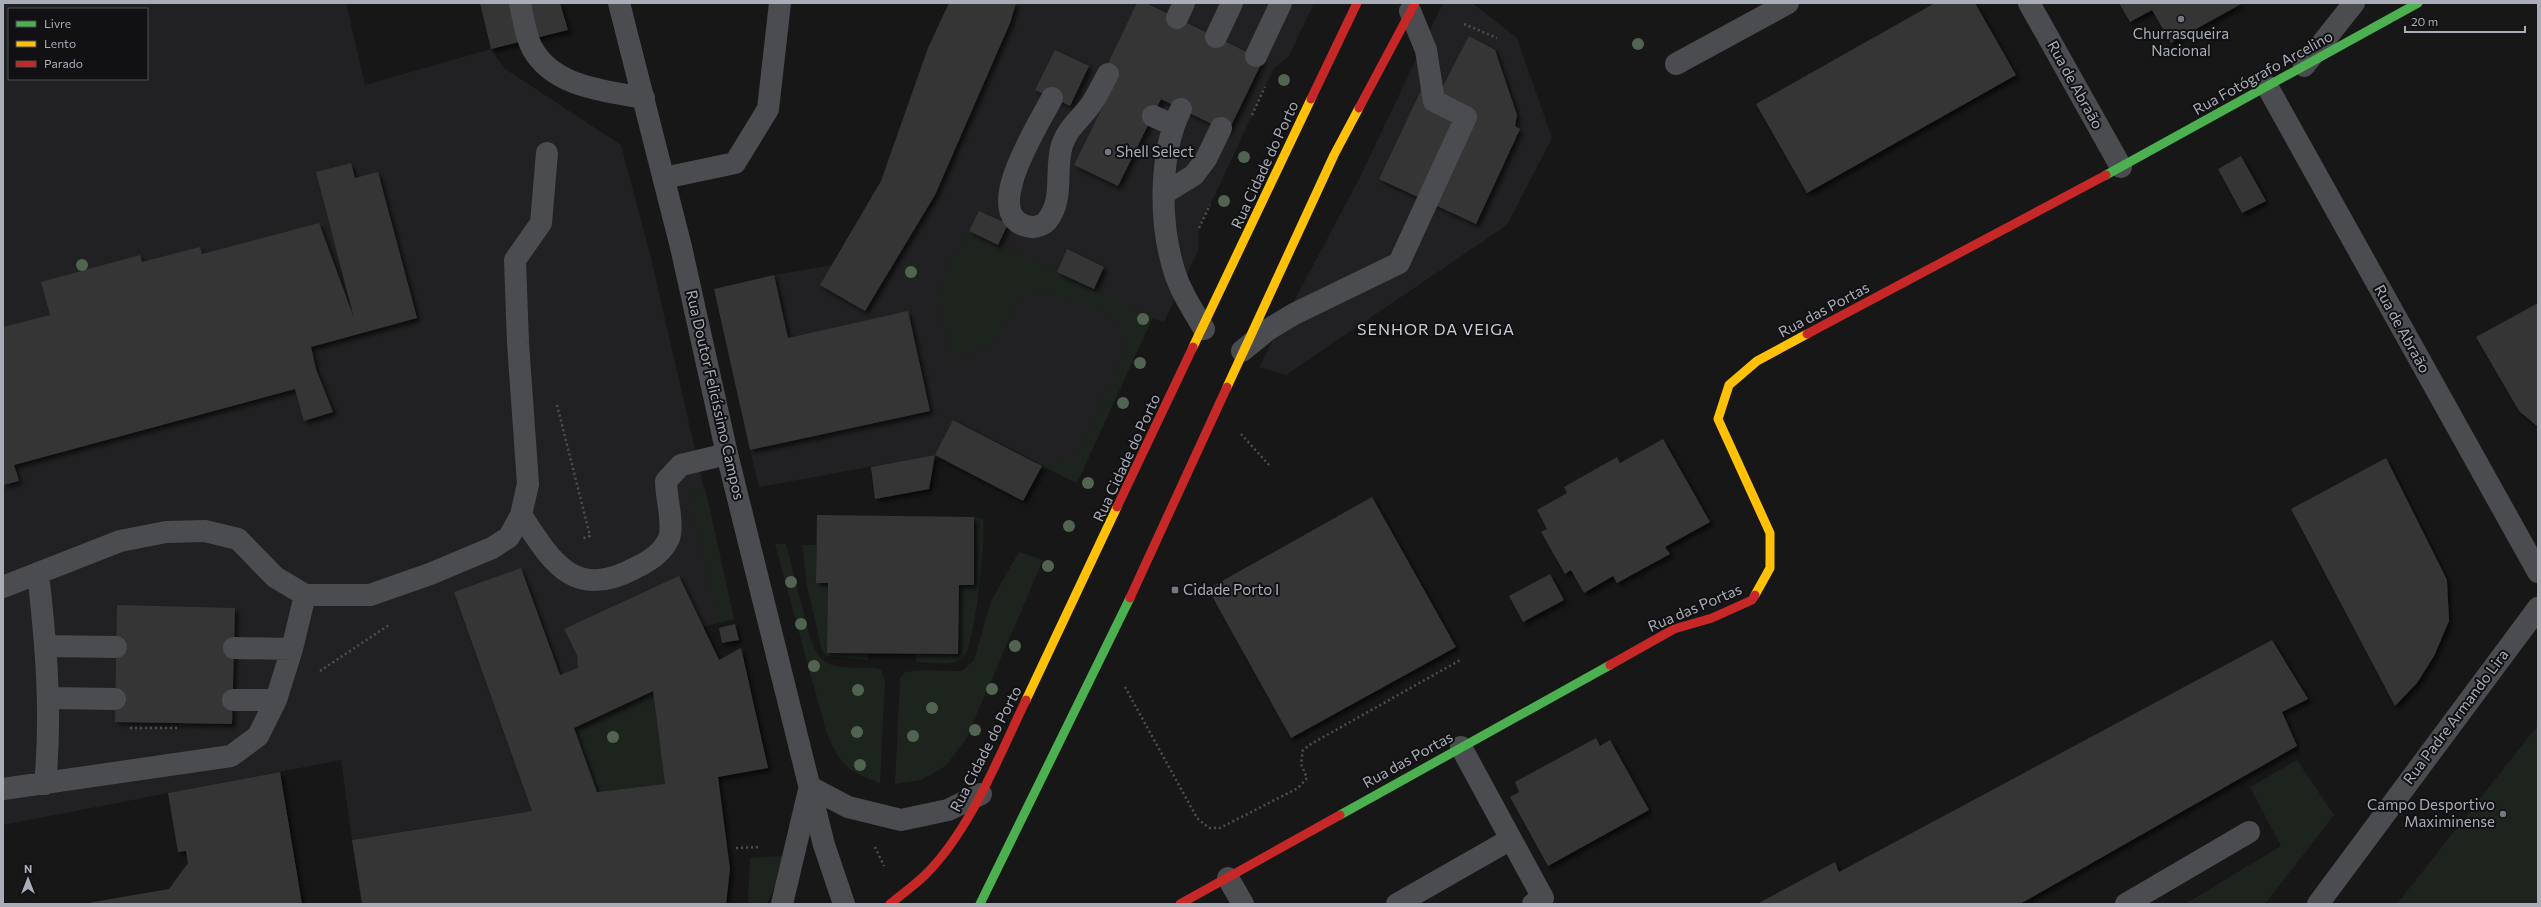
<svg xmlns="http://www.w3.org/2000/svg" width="2541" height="907" font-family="Commissioner,sans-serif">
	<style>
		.built { fill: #212123; fill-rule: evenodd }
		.green { fill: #1d241e }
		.building { fill: #353536; fill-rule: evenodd; filter: url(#shadow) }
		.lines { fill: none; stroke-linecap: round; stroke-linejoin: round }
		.path { stroke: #4d4e52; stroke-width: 2.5; stroke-dasharray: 2 3; stroke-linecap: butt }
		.lane { stroke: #4b4c50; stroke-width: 22 }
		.street { stroke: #4b4c50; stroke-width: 22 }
		.fast { stroke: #4caf50; stroke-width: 9 }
		.slow { stroke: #ffc107; stroke-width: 9 }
		.jam { stroke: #c62828; stroke-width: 9 }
		.tree { fill: #506451 }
		.poi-dot { fill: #757880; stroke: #111113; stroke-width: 1.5 }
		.labels { text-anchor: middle; stroke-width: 4; stroke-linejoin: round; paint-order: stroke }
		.poi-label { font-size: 15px; fill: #a8adb8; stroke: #111113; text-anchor: start }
		.street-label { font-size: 15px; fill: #a8adb8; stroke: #111113 }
		.neighbourhood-label { font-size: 16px; letter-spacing: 1px; fill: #c9ccd4; stroke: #111113 }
	</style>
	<defs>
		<filter id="shadow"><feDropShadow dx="3.5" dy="3.5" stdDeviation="2" flood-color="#0009"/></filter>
	</defs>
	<rect width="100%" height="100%" fill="#171717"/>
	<path class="built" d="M3,3h343l19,82 126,-36 13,19 117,77 29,109 84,365 -31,8 16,33 -145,68 26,72 -248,40 -11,-80 -338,65zM9,9h138v70h-138z
		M949,3h365l-25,53 -15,12 -76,163v20l-34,71 -12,-4 -75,165 -123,-63 -19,35 -176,32 -9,-37 55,-12 -31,-163 58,-10 49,-84 47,-133z
		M1443,3h29l45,35 35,100 -45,87 -221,150 -27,-8 100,-188z"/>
	<path class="green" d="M969,231l184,86 -76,166 -41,-20h21l19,-7 50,-109c-2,-5 -2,-14 -5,-18 -16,-24 -62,-33 -88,-38 -6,5 -13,9 -17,15 -21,31 -22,50 -66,49l-13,-64 10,-24z
		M705,487l29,132 -16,3 -30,-130z
		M974,517l9,2c3,20 -8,125 -19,138 -9,10 -36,5 -48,5v-8h42l1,-69h15z
		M775,544h11l24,94c12,31 23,29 54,30 7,0 11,-1 17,2l4,10 -5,103c-35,-13 -39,-17 -54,-52z
		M802,545h14v38h12l-1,70 41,1v6l-41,-4 -5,-5 -15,-65z
		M1019,552l24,8 -76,177 -21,29 -25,14 -26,4 5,-106 5,-6 18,-2 39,1 12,-11 17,-59z
		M653,691l12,93 -68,8 -23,-64z
		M2538,725v179h-141z
		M2297,760l37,55 -69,89h-80l96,-58 -31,-59z
		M784,856l-4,20 -13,28h-19l2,-46z"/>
	<path class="building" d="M480,3h80l8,27 -77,19z
		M949,3h67l-6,20 -75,172 -70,116 -45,-26 61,-104 47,-133z
		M1137,3h9l117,57 -35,72 -67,-33 -43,87 -44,-21 35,-71 -5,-22z
		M1935,3h40l41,72 -209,118 -51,-89z
		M2119,3h124l-72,40 -19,-33 -22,12z
		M1469,36l26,14 22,65 -2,11 5,3 -44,95 -97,-45 45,-95 16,8z
		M1055,50l34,16 -19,40 -35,-16z
		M2241,156l25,45 -24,12 -24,-44z
		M351,163l4,15 23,-6 39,146 -106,29 5,22 17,43 -29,9 -9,-32 -281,76 5,16 -16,4v-158l47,-12 -9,-33 99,-27 2,7 58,-15 2,7 117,-31 35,95 -38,-146z
		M979,211l29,13 -10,21 -29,-14z
		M1067,249l37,18 -10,22 -37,-17z
		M774,275l14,63 120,-27 22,100 -180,39 -36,-161z
		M2538,303v124l-19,-16 -43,-74z
		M953,420l89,46 -19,35 -88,-46z
		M1663,439l47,83 -45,25 5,7 -53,29 -4,-7 -29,17 -13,-23 -6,4 -24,-42 6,-3 -10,-19 30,-17 -3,-6 53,-30 3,6z
		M935,455l-6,34 -54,10 -4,-32z
		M2386,458l61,122 2,41 -15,35 -17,27 -22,23 -104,-197z
		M1372,497l84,150 -165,91 -83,-149z
		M817,515l157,2v68h-15l-1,69 -131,-1 1,-70h-12z
		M521,568l39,107 18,-7 -1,-13 -13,-26 115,-53 40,84 22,-12 27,120 -50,9 12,92 -4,35h-364l-10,-64 180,-29 -78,-219zM653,691l12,93 -68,8 -23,-64z
		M1550,574l14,26 -41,22 -14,-26z
		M117,605l118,3 -3,116 -117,-2z
		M735,624l4,16 -17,3 -3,-15z
		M2272,640l36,59 -26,13 15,34 -277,158h-263l78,-42 4,10z
		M1596,738l4,8 10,-6 39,70 -101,56 -38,-69 9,-5 -4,-10z
		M280,772l22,132h-220l87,-15 19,-26 -2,-12 -8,1 -10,-59z"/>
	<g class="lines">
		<path class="path" d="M1464,24l33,14
			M1252,115l13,-28
			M1199,228l11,-23
			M557,405l33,131 -9,3
			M1241,434l28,31
			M320,671l69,-46
			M1125,687l72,131 12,10h11l78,-40 9,-10 -6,-14 2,-14 8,-6 151,-85
			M130,728h49
			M875,847l9,19
			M736,848l25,-1"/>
		<path class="lane" d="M520,3c3,14 5,32 12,45 21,39 73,43 112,50
			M1177,18l7,-15
			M1216,37l16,-34
			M1256,56l25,-53
			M2304,66l50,-63
			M1052,98c-12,25 -76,121 -21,129 4,1 14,-3 16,-6 18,-23 7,-50 15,-76 6,-18 20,-27 30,-42 6,-9 11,-20 16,-29
			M1181,109c-22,44 -22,113 -7,161 6,21 19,40 30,59
			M1153,116l20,9
			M664,178l71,-15 33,-54 12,-106
			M1165,193l29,-18 12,-16 15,-31
			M1242,351l27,-22 25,-15 105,-51 67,-146 -32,-16 -8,-51 -16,-39
			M521,515c31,47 53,86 114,53 13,-6 28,-15 34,-30 5,-14 -3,-40 -3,-57l15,-16 46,-11
			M38,573c8,71 14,140 7,211
			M3,587l117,-46 46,-9 39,-1 33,8 37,38 30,18h65l60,-21 62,-26 17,-11 12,-22 7,-31 -10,-141 -3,-83 26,-37 6,-70
			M47,646l69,1
			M234,648l58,1
			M49,698l66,1
			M233,700h43
			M3,789l228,-33 27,-20 18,-36 16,-51 13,-54"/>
		<path class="street" d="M619,3l62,244 46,207 97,391 20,59
			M2029,3l92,164
			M1676,64l112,-61
			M2267,86l271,486
			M1461,747l82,151 -10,6
			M810,787l38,20 53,13 47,-10 33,-16
			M1228,878l15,26
			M782,904l27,-114
			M1397,904l114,-65
			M2126,904l123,-72
			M2318,904l220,-296"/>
		<path class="fast" d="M2106,175l312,-172
			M1340,815l270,-150
			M980,904l150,-306"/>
		<path class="slow" d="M1193,347l118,-248
			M1227,387l107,-232 25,-47
			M1755,595l15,-27v-35l-52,-114 11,-34 28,-24 50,-27
			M1026,700l91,-193"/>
		<path class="jam" d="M1311,99l46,-96
			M1359,108l56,-105
			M1807,334l299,-159
			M1117,507l76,-160
			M1130,598l97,-211
			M1610,665l64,-36 38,-11 40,-18 3,-5
			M890,904c12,-10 25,-19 35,-29 45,-44 74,-119 101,-175
			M1180,904l160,-89"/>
	</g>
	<g class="tree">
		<circle cx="1638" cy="44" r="6"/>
		<circle cx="1284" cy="80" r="6"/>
		<circle cx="1244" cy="157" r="6"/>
		<circle cx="1224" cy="201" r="6"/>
		<circle cx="82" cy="265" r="6"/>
		<circle cx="911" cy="272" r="6"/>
		<circle cx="1143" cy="319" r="6"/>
		<circle cx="1140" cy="363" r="6"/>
		<circle cx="1123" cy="403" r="6"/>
		<circle cx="1088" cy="483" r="6"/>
		<circle cx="1069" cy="526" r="6"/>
		<circle cx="1048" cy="566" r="6"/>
		<circle cx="791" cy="582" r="6"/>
		<circle cx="801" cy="624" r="6"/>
		<circle cx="1015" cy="646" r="6"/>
		<circle cx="814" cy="666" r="6"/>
		<circle cx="992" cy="689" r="6"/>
		<circle cx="858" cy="690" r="6"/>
		<circle cx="932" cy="708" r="6"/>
		<circle cx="975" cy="730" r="6"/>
		<circle cx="857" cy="732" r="6"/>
		<circle cx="913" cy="736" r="6"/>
		<circle cx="613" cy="737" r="6"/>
		<circle cx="860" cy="765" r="6"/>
	</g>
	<g class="poi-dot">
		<circle cx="2181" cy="19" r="4"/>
		<circle cx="1108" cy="152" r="4"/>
		<rect x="1171" y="586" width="8" height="8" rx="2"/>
		<circle cx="2503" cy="814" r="4"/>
	</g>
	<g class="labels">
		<g class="poi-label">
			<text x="2181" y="39" text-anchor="middle">Churrasqueira<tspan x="2181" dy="17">Nacional</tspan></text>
			<text x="1116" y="157">Shell Select</text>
			<text x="1183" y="595">Cidade Porto I</text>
			<text x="2495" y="810" text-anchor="end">Campo Desportivo<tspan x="2495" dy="17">Maximinense</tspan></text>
		</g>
		<g class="street-label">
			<text transform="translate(2263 73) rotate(-29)" y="5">Rua Fotógrafo Arcelino</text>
			<text transform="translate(2075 85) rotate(61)" y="5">Rua de Abraão</text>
			<text transform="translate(1265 165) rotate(-65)" y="5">Rua Cidade do Porto</text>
			<text transform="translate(1824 310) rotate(-28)" y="5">Rua das Portas</text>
			<text transform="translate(2402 329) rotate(61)" y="5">Rua de Abraão</text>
			<text transform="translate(715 395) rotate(77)" y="5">Rua Doutor Felicíssimo Campos</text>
			<text transform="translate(1127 458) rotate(-65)" y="5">Rua Cidade do Porto</text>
			<text transform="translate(1695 608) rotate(-23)" y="5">Rua das Portas</text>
			<text transform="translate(2456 717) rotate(-53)" y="5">Rua Padre Armando Lira</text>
			<text transform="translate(986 749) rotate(-63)" y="5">Rua Cidade do Porto</text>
			<text transform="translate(1408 760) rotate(-29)" y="5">Rua das Portas</text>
		</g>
		<g class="neighbourhood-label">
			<text x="1436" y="335">SENHOR DA VEIGA</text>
		</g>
	</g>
	<rect width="2541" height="907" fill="none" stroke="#a8adb8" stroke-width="8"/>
	<rect x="8" y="8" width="140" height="72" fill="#111113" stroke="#4d4f55"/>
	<rect x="16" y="21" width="20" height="6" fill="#4caf50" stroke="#4d4f55"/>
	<text x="44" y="28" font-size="12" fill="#a8adb8">Livre</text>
	<rect x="16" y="41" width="20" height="6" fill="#ffc107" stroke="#4d4f55"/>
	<text x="44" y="48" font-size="12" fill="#a8adb8">Lento</text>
	<rect x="16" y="61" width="20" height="6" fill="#c62828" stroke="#4d4f55"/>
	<text x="44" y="68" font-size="12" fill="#a8adb8">Parado</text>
	<g transform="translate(28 879)" stroke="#111113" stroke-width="3" paint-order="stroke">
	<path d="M0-3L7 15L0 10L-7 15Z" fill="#a8adb8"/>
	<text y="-6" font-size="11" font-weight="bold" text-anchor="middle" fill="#a8adb8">N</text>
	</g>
	<path d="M2405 26v6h120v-6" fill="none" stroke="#a8adb8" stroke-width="2"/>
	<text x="2411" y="26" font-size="12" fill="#a8adb8" stroke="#111113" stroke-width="3" paint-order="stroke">20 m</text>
</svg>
